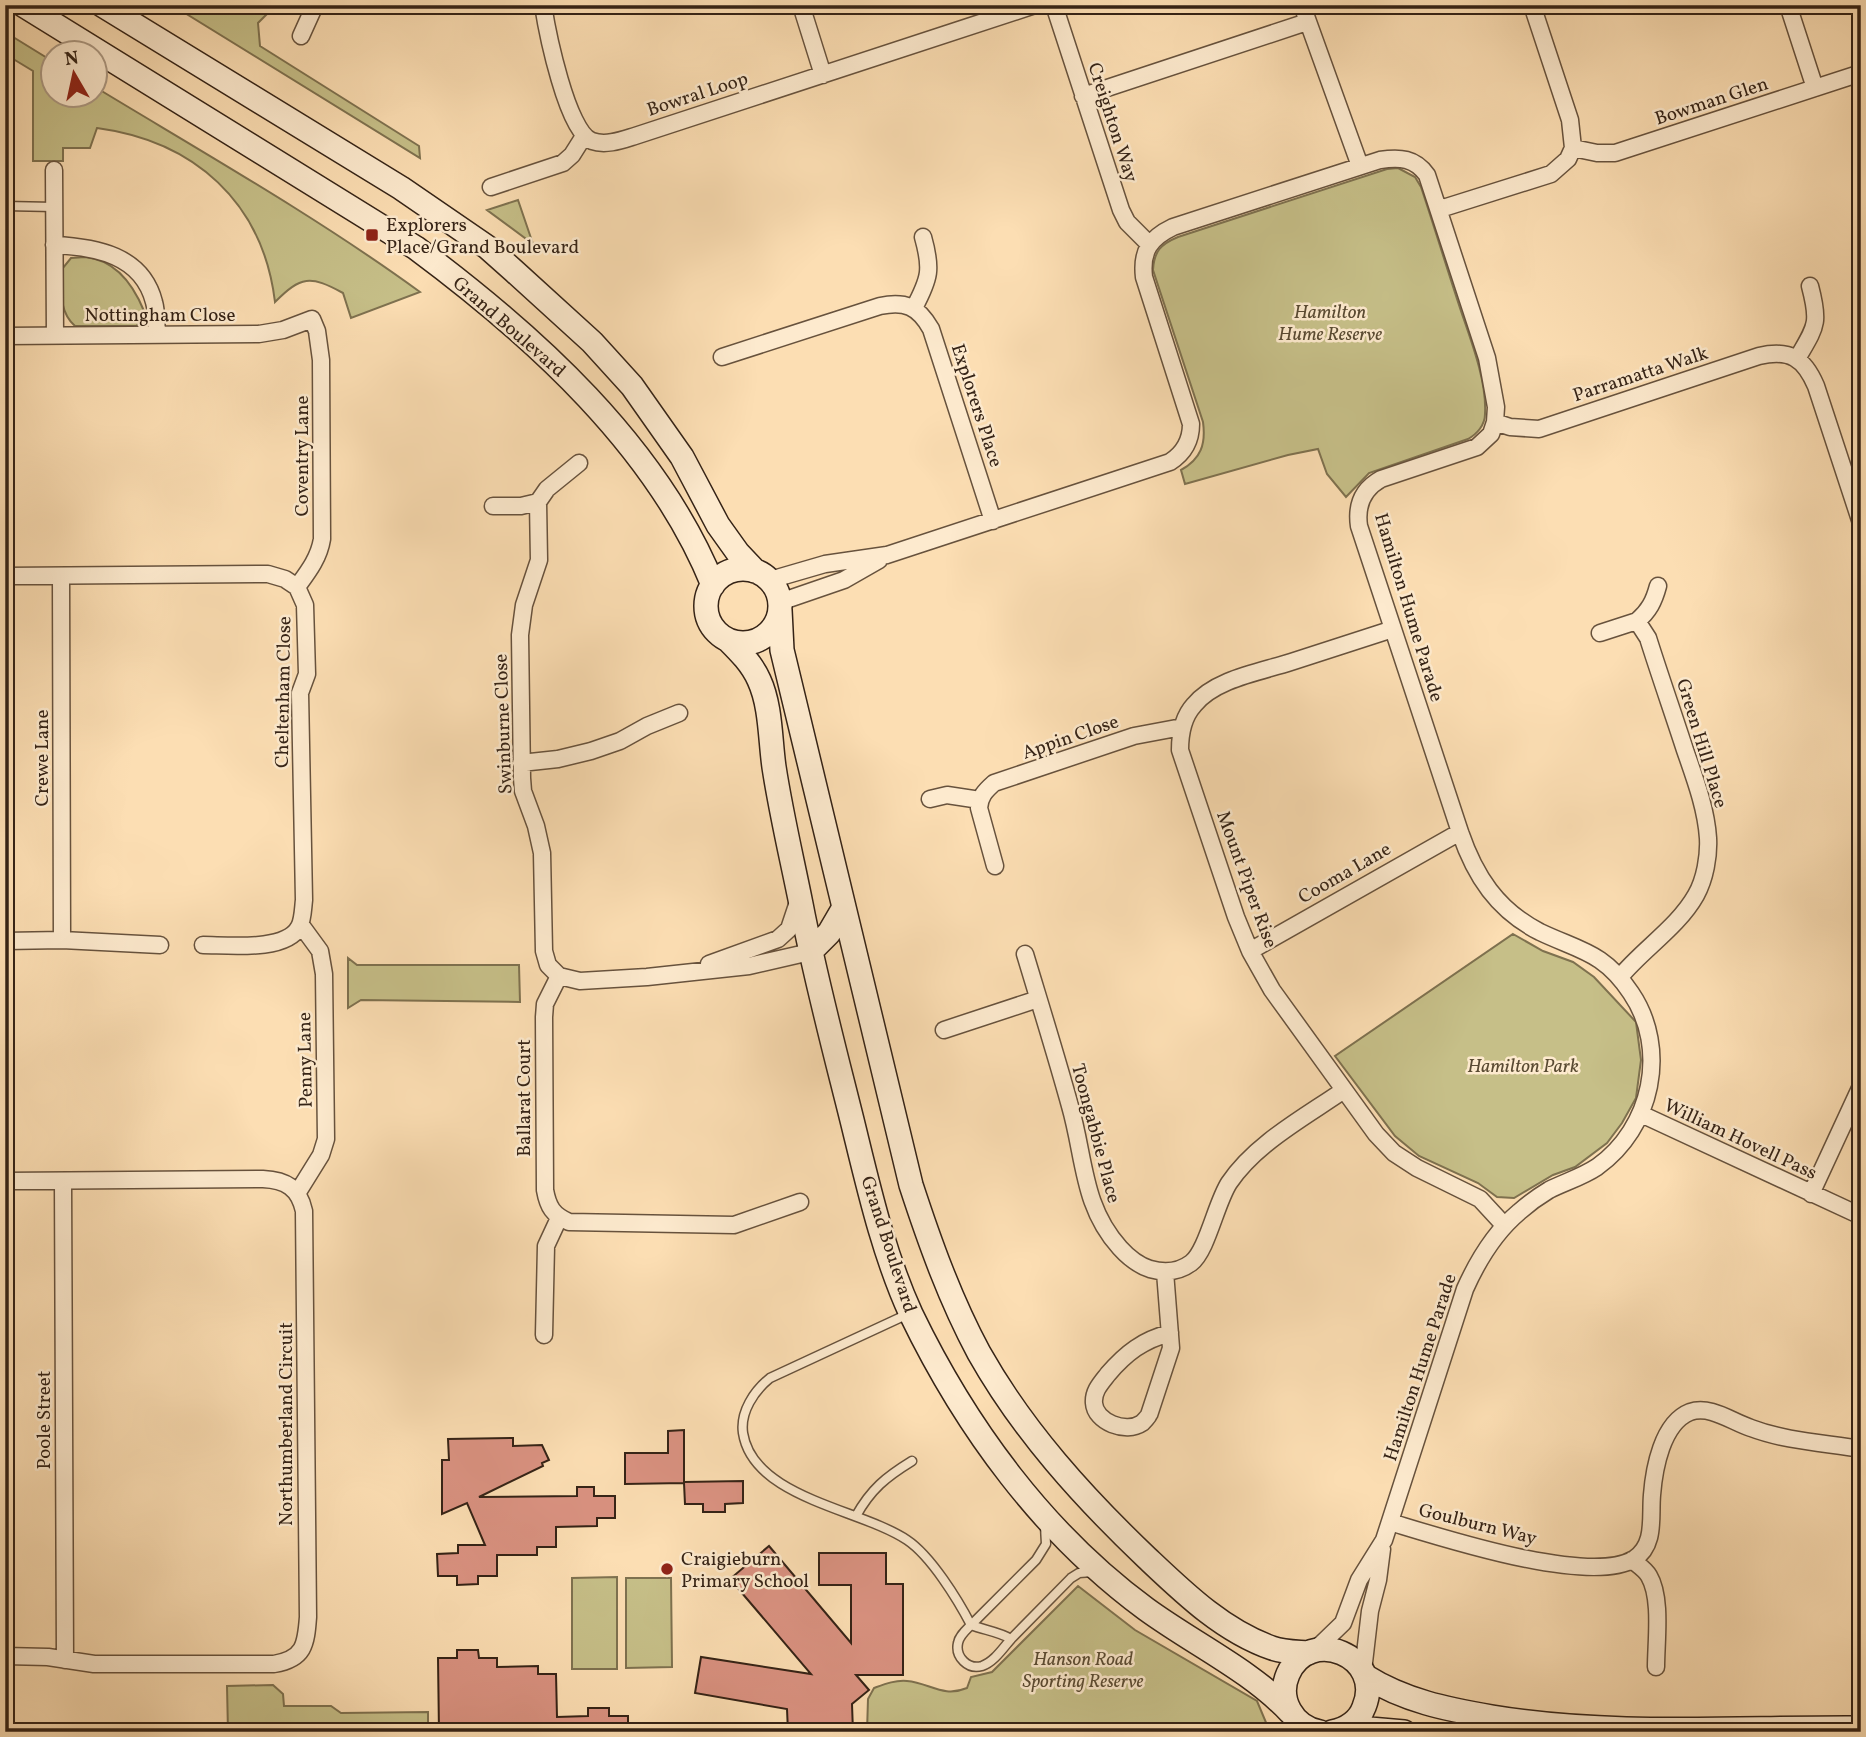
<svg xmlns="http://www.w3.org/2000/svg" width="1866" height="1737" font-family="Vollkorn,serif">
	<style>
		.green { fill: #c6bf88; stroke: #7e714f; stroke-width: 2 }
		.building { fill: #da9281; stroke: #352316; stroke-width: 2 }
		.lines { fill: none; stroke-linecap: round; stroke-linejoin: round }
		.lane-casing { stroke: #67523d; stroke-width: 11 }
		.street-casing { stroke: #67523d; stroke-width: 19 }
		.secondary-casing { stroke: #352316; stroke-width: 26 }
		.lane { stroke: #fdeace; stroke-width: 8 }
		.street { stroke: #fdeace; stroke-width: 16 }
		.secondary { stroke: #fdeace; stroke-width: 23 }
		.poi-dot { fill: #8f2418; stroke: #fdeace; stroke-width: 2.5 }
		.labels { text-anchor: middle; stroke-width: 5; stroke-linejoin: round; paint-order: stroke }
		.street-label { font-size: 19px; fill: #352316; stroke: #fdeace }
		.poi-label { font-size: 19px; fill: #352316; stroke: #fdeace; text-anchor: start }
		.park-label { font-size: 19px; font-style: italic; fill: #594a32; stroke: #fdeace }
	</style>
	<rect width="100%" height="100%" fill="#fcdeb3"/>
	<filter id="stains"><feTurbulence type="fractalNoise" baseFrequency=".00286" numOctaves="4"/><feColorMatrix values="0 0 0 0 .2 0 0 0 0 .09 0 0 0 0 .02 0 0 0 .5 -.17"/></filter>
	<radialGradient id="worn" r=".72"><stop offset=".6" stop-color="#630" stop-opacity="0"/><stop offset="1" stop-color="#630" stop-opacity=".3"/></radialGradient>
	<path class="green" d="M172,5h104l-18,18 2,23 159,100 1,12z
		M5,32l47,29v33h42l1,-7c109,66 222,130 325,205l-69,26 -8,-25c-33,-18 -42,-17 -68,9 -12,-100 -81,-161 -178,-174l-7,20h-27v13h-30v-90l-28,-17z
		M1398,168l17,9 6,10c14,42 27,85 41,127 10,29 25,69 23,100 0,11 -8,20 -17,25l-99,34 -23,24 -19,-23 -9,-25 -30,6 -103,29 -4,-14c20,-11 25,-26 22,-48l-50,-152c1,-19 8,-26 25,-33l209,-68z
		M518,200l15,44 -46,-34z
		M85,257c31,3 48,27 59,54l-7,15h-62c-17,-15 -13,-35 -13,-57l9,-11z
		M1513,934l30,17 30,11 21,15 42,45 5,38 -5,38 -14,25 -15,20 -32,24 -22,8 -39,23 -17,-1 -19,-14 -59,-27 -24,-20 -60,-80z
		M348,958l9,7h162l1,37 -159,-2 -13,8z
		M617,1577v92h-45v-91z
		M626,1578h45l1,89 -46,1z
		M1078,1586l57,44 122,71 13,31h-403l1,-33 6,-11c11,-4 21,-8 33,-7 23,2 36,17 60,7l4,-11 21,-5z
		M273,1685l10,9 1,12h47l10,7 87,-1v20h-200l-1,-46z"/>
	<path class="building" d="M684,1430v52l59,-1v22l-18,1v8h-22v-8h-18l-1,-21 -59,1v-31h43v-22z
		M513,1438v8l29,-1 7,15 -7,3 1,3 -64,31 98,-1v-9h17v9h21v22h-18v8l-41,1v20h-19v8h-40v21h-19v8l-21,1v-9h-19l-1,-22 21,-1v-8h27l-18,-42 -25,11v-54h7l-1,-21z
		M769,1546l82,97v-58h-32v-32h67v31h17v91h-47l13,15 -17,14 1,28h-65l-1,-23 -92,-16 6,-36 110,17 -81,-95z
		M457,1650h21l1,8h18v9l41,-1v8h18l1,43 31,-1v-8h21v8h19v16h-189l-1,-74h19z"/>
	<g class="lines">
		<g class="lane-casing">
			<path id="lane" d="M5,206l49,1
				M908,1314l-138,64c-16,13 -30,34 -27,55 10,65 118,76 164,107 24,16 51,60 64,85 13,5 29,7 40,14 -8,9 -17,23 -29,27 -14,4 -27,-9 -24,-23 1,-7 8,-13 13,-18l65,-65 10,-16 -1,-18
				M856,1516c15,-27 30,-39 56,-55
				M1011,1639l60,-61 8,-5 14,-1"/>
		</g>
		<g class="street-casing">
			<path id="street" d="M543,5c4,26 24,127 49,136 14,5 30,-1 43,-5l400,-131
				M801,5l22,70
				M1054,5l67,205 6,12 22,22
				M1302,5l58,161
				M1788,5l27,83
				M301,36l14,-31
				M1083,96l224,-74
				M1573,148l24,5h18l246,-80
				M54,170l1,166
				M491,187l72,-24 9,-8 12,-19
				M1440,209l111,-35 17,-15 5,-11 -3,-28 -38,-115
				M54,245c42,2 88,10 100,57 3,10 2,22 3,33
				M914,308c16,-30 18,-39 9,-71
				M5,336l254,-2 24,-4 29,-11 5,12 4,29 1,179c-3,19 -14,33 -25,48
				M722,357l158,-51c25,-5 38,0 51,23l62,192
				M1797,359c19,-33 23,-35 13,-73
				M1495,422l15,5 29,2 220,-73c31,-7 45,2 57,30l45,137
				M579,463l-32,26 -9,13 1,58 -15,45 -4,30 2,143 1,13 13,35 6,27 2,98 4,14 11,11 21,5 67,-4 102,-11 61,-14
				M493,506h28l17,-4
				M5,576l263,-2 17,5 12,8 8,18 2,69 -7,19 4,207c-1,8 -1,20 -5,27 -13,25 -72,18 -96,18
				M61,576l1,364
				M770,580l55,-16 62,-9 283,-93c14,-9 21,-21 21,-38l-47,-147c-3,-26 6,-39 29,-50l207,-67c20,-3 35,-2 47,15l60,183 9,49 -1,15 -4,12 -14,13 -96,32c-18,10 -25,26 -22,47l101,306c15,44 37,78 80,100 40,19 64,20 91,61 38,56 21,135 -34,174 -15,10 -32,15 -48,23 -10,6 -21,14 -30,22 -25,21 -41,48 -54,77l-81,251 -25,40 -16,43 -28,27
				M780,602l64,-22 35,-20
				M1637,621c12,-10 17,-20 21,-35
				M1393,629c-34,11 -68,22 -102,33 -31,10 -76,17 -97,43 -11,12 -14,29 -14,45l56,167 14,34 22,39 104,144 18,19 23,15 63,31 24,26
				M1600,633l37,-12 11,17c12,38 25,75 37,112 10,29 21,58 23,88 1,18 -3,41 -12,57 -18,32 -53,54 -76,82
				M521,763l37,-4 33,-8 29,-10 27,-15 32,-13
				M930,799l17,-4 33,5
				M995,866l-16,-58c1,-12 6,-17 15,-25l140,-47 48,-9
				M5,941l57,-1 98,5
				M1250,951l210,-119
				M1025,954c15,50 31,101 45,152 15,52 12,100 50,142 9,10 18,17 30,21 14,4 29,3 41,-6 16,-12 25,-60 38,-80 27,-40 76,-66 115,-93
				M709,964l69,-25 11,-10 9,-27
				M559,976l-14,28 -1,13 1,173c3,17 8,25 24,32l165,3 66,-23
				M944,1030l94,-31
				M1641,1114l220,102
				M5,1181l258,-2c23,1 36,9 41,32l4,406c-2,28 -4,42 -34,47h-180l-46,-7 -43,-1
				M63,1181l2,479
				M298,1192l23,-37 5,-16 -2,-165 -4,-23 -19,-26
				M1811,1194l50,-108
				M1165,1272l6,76 -22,67c0,1 -7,8 -7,8 -16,11 -47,-1 -48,-20 -1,-12 7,-20 14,-29 18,-21 35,-34 62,-41
				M544,1335l2,-89 13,-28
				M1390,1522c50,15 199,64 244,37 22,-14 16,-42 18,-64 2,-26 10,-72 38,-83 21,-7 42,10 61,16 34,13 74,15 110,21
				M1632,1560c6,5 13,9 17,16 13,22 7,65 7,91
				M1363,1671l7,-60 8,-31 4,-31"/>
		</g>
		<g class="secondary-casing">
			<path id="secondary" d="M23,5l393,243c117,87 241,198 297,337
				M102,5l299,183 86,59 27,24 78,71 40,44 50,71 36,68 20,28 17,18
				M706 606a37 37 0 1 1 74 0a37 37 0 1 1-74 0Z
				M780,610l2,40 129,535c19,58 39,114 68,168 44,78 104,144 168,205 37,35 76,73 125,90 11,4 24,4 36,5
				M728,640c12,12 24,24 31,40 12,26 11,59 15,87 7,46 18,92 27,137 14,73 33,144 51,216 16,65 31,133 59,194 55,114 133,220 235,295 48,35 104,61 144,103
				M810,952l19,-19 14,-24
				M1365,1676c40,25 81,33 127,41 121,20 246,10 369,11
				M1347,1727l57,5
				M1320,1732c-27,-5 -43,-33 -32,-58 21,-49 97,-18 76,33 -5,14 -18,22 -32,25"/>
		</g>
		<use href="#lane" class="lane"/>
		<use href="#street" class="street"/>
		<use href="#secondary" class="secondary"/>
	</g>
	<g class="poi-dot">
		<rect x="365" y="228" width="14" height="14" rx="3.5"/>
		<circle cx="667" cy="1569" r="7"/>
	</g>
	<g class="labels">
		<g class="street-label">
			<text transform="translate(697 93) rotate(-18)" y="7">Bowral Loop</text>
			<text transform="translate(1711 100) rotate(-18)" y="7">Bowman Glen</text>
			<text transform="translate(1114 122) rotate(72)" y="7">Creighton Way</text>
			<text x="160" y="321">Nottingham Close</text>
			<text transform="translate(510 326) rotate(41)" y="7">Grand Boulevard</text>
			<text transform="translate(1640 373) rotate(-18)" y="7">Parramatta Walk</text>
			<text transform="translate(978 405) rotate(72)" y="7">Explorers Place</text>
			<text transform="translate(301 456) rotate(-90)" y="7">Coventry Lane</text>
			<text transform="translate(1410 607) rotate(73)" y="7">Hamilton Hume Parade</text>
			<text transform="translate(282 692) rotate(-89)" y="7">Cheltenham Close</text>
			<text transform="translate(502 724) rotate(-92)" y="7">Swinburne Close</text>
			<text transform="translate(1070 736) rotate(-19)" y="7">Appin Close</text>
			<text transform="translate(1703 743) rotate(73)" y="7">Green Hill Place</text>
			<text transform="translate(41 758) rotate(-90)" y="7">Crewe Lane</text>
			<text transform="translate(1344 872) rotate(-30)" y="7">Cooma Lane</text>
			<text transform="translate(1248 879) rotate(70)" y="7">Mount Piper Rise</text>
			<text transform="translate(304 1060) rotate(-91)" y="7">Penny Lane</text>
			<text transform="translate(523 1098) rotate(-90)" y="7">Ballarat Court</text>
			<text transform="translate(1097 1133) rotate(75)" y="7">Toongabbie Place</text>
			<text transform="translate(1741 1138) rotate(25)" y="7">William Hovell Pass</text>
			<text transform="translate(890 1244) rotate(72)" y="7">Grand Boulevard</text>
			<text transform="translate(1419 1367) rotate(-72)" y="7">Hamilton Hume Parade</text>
			<text transform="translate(43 1420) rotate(-90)" y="7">Poole Street</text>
			<text transform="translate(285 1424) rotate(-90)" y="7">Northumberland Circuit</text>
			<text transform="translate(1478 1523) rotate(14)" y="7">Goulburn Way</text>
		</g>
		<g class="poi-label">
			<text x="386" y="231">Explorers<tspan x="386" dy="22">Place/Grand Boulevard</tspan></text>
			<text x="681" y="1565">Craigieburn<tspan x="681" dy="22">Primary School</tspan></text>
		</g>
		<g class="park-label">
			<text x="1330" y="318">Hamilton<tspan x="1330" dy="22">Hume Reserve</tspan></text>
			<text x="1523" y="1072">Hamilton Park</text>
			<text x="1083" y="1665">Hanson Road<tspan x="1083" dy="22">Sporting Reserve</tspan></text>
		</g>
	</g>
	<rect width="1866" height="1737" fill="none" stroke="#fcdeb3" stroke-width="28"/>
	<rect x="7" y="7" width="1852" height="1723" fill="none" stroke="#352316" stroke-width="3.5"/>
	<rect x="14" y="14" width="1838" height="1709" fill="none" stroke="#352316" stroke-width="2"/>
	<g transform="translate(74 74) rotate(351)"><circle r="33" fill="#fdeace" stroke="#ad9a84" stroke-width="2"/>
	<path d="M0-5L12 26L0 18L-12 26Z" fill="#8f2418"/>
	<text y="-10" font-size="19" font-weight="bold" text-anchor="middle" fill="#352316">N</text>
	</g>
	<rect width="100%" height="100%" filter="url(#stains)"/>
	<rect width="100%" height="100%" fill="url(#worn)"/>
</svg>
